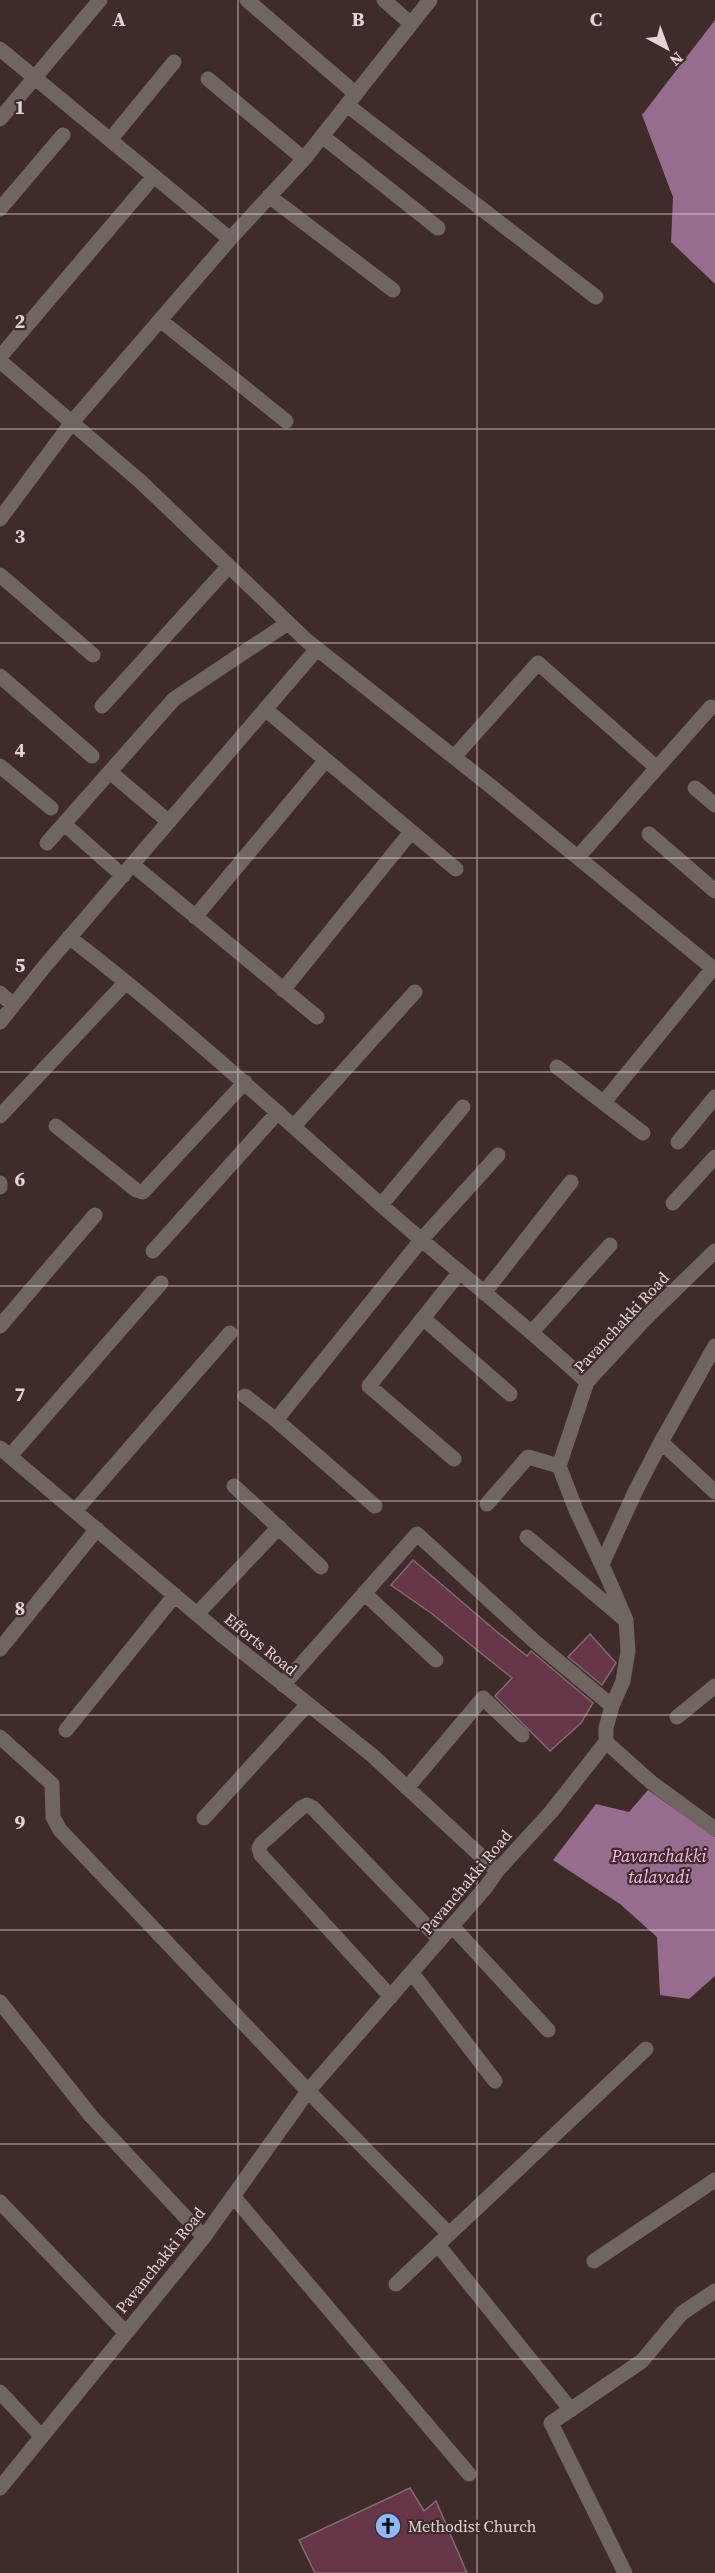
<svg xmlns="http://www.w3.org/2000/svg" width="715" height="2573" font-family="'Source Serif 4',serif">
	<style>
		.water { fill: #966c8f }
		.building { fill: #663648; stroke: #816b72; stroke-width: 1.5 }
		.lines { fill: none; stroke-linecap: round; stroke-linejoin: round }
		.minor { stroke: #6f6561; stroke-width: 15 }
		.grid { fill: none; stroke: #e2d4d4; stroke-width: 1.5; stroke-opacity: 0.55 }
		.labels { text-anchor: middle; stroke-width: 4.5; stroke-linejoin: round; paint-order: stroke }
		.street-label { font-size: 16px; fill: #e2d4d4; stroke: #3f2b2a }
		.poi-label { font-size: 16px; fill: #e2d4d4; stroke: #3f2b2a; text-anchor: start }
		.water-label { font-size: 18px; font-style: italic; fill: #fab9ef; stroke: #3f2b2a }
		.grid-label { font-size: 20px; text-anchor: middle; font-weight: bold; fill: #e2d4d4; stroke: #3f2b2a; stroke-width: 4.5; stroke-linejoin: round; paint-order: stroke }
	</style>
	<rect width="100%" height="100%" fill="#3f2b2a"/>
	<path class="water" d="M715,20v264l-44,-42 2,-45 -31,-82z
		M648,1790l67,47v139l-26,23 -29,-4 -3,-58 -37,-33 -67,-44 43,-56 33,8z"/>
	<path class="building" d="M413,1560l83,71 31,25 4,-5 62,52 -12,20 -31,28 -55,-55 17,-18 -81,-65 -40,-28z
		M590,1634l26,29 -14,22 -34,-28z
		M410,2488l14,23 12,-10 31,72h-152l-16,-33z"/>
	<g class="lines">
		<path class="minor" d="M247,0l109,94
			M384,0l27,24
			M0,49l230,190
			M208,79l96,80
			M347,105l249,192
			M0,119l100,-119
			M322,136l116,92
			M110,140l64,-78
			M269,196l124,94
			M0,209l63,-74
			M160,320l126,101
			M0,357l154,-181
			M0,361l141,121 165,158 187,148 222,182
			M0,519l73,-98 157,-182 74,-80 126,-159
			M0,575l93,80
			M0,676l92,80
			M102,706l127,-140
			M265,709l191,160
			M454,757l84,-94 119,105
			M0,766l51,42
			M116,777l53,45
			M695,788l20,17
			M71,830l52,46
			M649,834l66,57
			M47,843l127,-144 114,-76
			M578,857l133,-150
			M133,865l184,152
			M195,917l130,-156
			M69,937c109,84 209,176 311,267 68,60 140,116 207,178
			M283,990l128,-158
			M0,993l13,12
			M0,1022l44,-55 273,-318
			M557,1067l86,66
			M604,1102l109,-134
			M0,1116l126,-134
			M56,1126l80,64 7,2 102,-110
			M294,1126l121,-134
			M678,1142l37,-45
			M0,1183v4
			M673,1203l42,-46
			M381,1205l82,-98
			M153,1251l125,-139
			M484,1293l87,-111
			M423,1318l87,76
			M0,1326l95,-111
			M532,1332l78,-87
			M245,1396l31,24 99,86
			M276,1420l146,-181 76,-84
			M661,1442l54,-96
			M0,1448l224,189 149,119 124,115
			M10,1456l151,-173
			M454,1459l-85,-73 90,-113
			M234,1486l87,81
			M487,1504l41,-47 31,9
			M75,1511l155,-178
			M527,1537l96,81
			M602,1564l34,-74 25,-48 54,50
			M364,1593l72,67
			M197,1614l82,-87
			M0,1649l97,-120
			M283,1685l134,-151 117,107 78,65
			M677,1717l38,-31
			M66,1730l109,-135
			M0,1737l52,47 1,33 7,13 248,261 141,143
			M606,1742l46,41 63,46
			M407,1788l76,-90 39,37
			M204,1818l104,-114
			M452,1926l96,104
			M412,1973l83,108
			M391,1997l-130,-142 -2,-7 3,-5 39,-35 6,-3 6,3 127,132
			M0,2002l91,114 113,121
			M233,2196l236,278
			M0,2202l125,130
			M438,2245l133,165
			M594,2261l121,-81
			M396,2284l250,-235
			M0,2392l41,44
			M0,2488l204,-251 104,-146 178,-204 11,-16 54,-59 55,-70v-14l6,-22 11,-25 5,-30 -2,-31 -19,-44 -31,-66 -17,-44 28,-84 60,-65 68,-66
			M625,2573l-74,-150 91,-62 40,-48 33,-22"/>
	</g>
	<path class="grid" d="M238,0v2573M477,0v2573M0,214h715M0,429h715M0,643h715M0,858h715M0,1072h715M0,1286h715M0,1501h715M0,1715h715M0,1930h715M0,2144h715M0,2359h715"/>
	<defs>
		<g id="church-disc" transform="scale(1.35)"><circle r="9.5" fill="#8db9fc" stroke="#3f2b2a"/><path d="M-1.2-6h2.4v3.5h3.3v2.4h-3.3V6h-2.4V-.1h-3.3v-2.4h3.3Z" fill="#111"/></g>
	</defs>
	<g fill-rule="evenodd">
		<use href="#church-disc" x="388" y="2526"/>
	</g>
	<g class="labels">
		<g class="street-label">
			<text transform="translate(621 1322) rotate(-47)" y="6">Pavanchakki Road</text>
			<text transform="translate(261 1644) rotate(39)" y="6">Efforts Road</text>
			<text transform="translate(466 1882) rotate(-50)" y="6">Pavanchakki Road</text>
			<text transform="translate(160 2260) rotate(-51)" y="6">Pavanchakki Road</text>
		</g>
		<g class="poi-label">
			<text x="408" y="2532">Methodist Church</text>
		</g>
		<g class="water-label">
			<text x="659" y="1862">Pavanchakki<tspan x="659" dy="21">talavadi</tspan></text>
		</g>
	</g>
	<g class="grid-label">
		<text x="119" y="26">A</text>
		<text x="358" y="26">B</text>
		<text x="596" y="26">C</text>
		<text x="20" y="114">1</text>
		<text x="20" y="328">2</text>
		<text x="20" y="543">3</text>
		<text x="20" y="757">4</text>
		<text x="20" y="972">5</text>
		<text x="20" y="1186">6</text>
		<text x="20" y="1401">7</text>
		<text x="20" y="1615">8</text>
		<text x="20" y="1829">9</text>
	</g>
	<g transform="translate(667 48) rotate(139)" stroke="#3f2b2a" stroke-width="4.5" paint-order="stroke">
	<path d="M0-4.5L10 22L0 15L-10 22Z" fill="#e2d4d4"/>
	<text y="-9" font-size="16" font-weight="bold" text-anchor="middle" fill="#e2d4d4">N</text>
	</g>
</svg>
